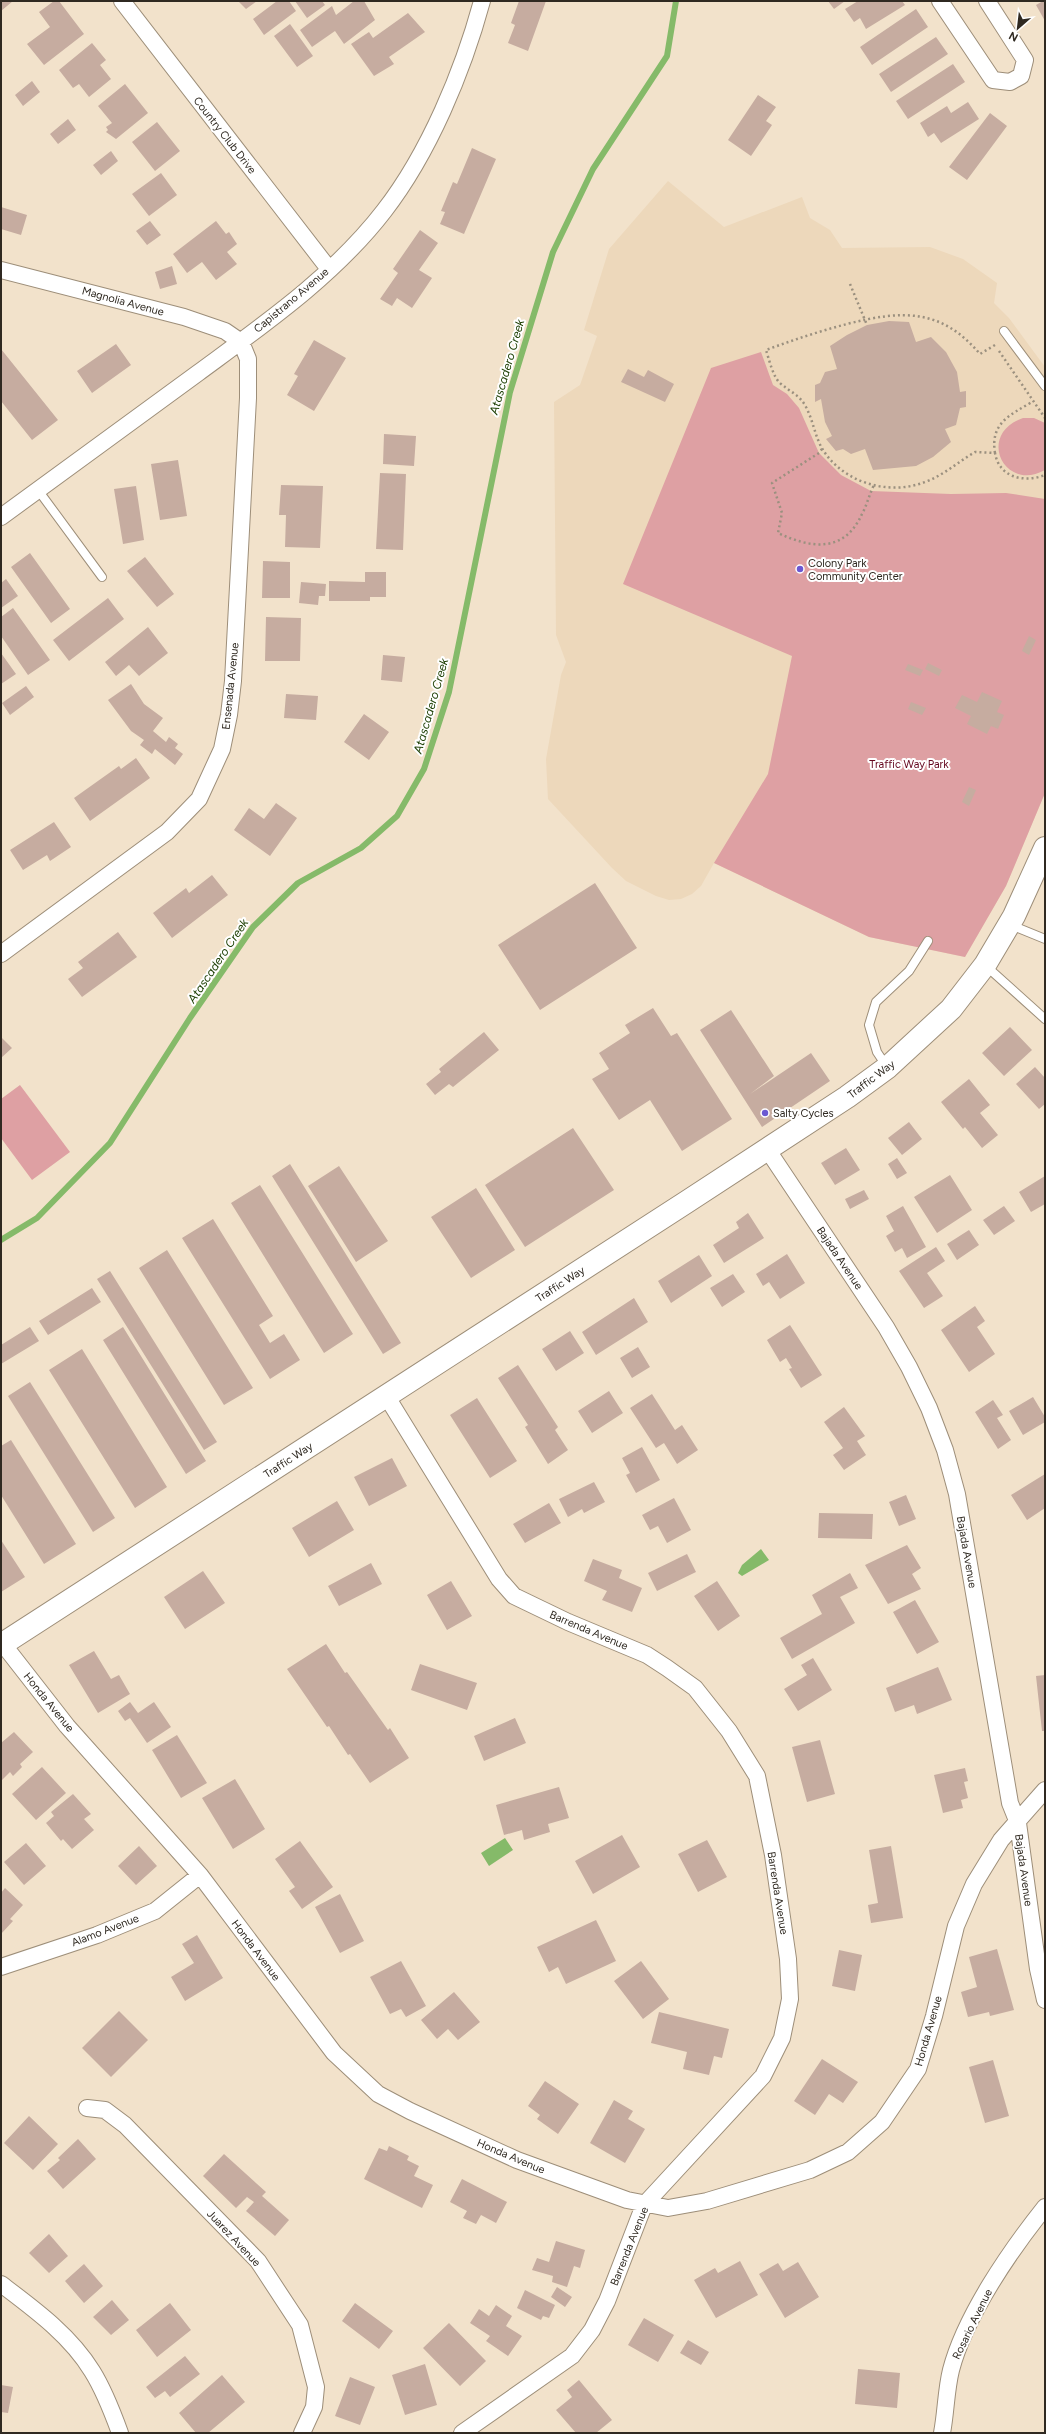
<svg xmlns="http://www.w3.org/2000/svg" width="1046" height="2434" font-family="Figtree,sans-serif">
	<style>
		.built { fill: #edd8bb }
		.green { fill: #dea0a3 }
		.water { fill: #85ba69 }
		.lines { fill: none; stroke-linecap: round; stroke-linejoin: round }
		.stream { stroke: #85ba69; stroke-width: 6 }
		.building { fill: #c6aca0 }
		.lane-casing { stroke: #9d8e79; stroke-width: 10 }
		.street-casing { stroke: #9d8e79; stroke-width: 18 }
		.secondary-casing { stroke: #9d8e79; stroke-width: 24 }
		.path { stroke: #9b907f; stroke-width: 2.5; stroke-dasharray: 2 3; stroke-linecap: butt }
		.lane { stroke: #fff; stroke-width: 8 }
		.street { stroke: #fff; stroke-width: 16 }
		.secondary { stroke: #fff; stroke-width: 22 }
		.poi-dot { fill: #6a58d2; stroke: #fff; stroke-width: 1.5 }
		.labels { text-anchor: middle; stroke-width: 4; stroke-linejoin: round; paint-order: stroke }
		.street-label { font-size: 11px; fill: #2f2921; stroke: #fff }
		.poi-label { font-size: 11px; fill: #2f2921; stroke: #fff; text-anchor: start }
		.park-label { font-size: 11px; fill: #64061e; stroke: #fff }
		.water-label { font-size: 12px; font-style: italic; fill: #1f4106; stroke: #fff }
	</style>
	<rect width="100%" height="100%" fill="#f2e2cb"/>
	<path class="built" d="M668,181l56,46 78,-30 8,21 20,12 12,18 88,-1 33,12 34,24 -3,20 15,15 36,49v426l-39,93 -41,71 -96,-20 -155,-74 -13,23 -9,8 -11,5 -12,1 -13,-4 -30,-15 -14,-13 -64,-69 -2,-40 15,-84 5,-13 -10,-27 -2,-233 26,-17 17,-49 -13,-6 25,-81z"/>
	<path class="green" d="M761,352l12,33 14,9 12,14 20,45 22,22 30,16 80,3 55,-1 39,6v294l-39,93 -41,71 -96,-20 -155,-74 54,-89 24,-118 -169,-72 88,-216z
		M1023,418h11l11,5v47c-41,23 -69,-36 -22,-52z
		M20,1085l50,67 -38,28 -31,-42v-39z"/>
	<path class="water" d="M761,1549l8,11 -27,16 -4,-3 4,-8z
		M505,1838l8,12 -24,16 -8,-13z"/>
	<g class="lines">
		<path class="stream" d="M1,1240l36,-22 73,-75 80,-125 63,-91 45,-44 63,-35 36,-32 27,-47 25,-77 61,-300 43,-140 40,-83 74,-113 9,-55"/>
	</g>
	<path class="building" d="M1,1h12l-12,10z
		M54,1h5l25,33 -40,31 -17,-21 23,-17 -11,-15z
		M238,1h19l-11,8z
		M277,1h12l7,10 -32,24 -11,-16z
		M295,1h27l3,4 -18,13z
		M354,1h10l11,19 -31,24 -9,-13 -23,16 -12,-17 32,-24 4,9z
		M519,1h27l-18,50 -20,-8 7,-18 -4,-2z
		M828,1h17l-11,8z
		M858,1h44l3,4 -39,24 -6,-11 -6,4 -9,-13z
		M1043,1h2v20l-9,-16z
		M916,9l12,18 -56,38 -12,-18z
		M408,13l17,19 -36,25 5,7 -20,12 -23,-32 18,-12 4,6z
		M290,24l23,32 -16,11 -23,-31z
		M936,37l12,17 -57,38 -12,-18z
		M92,43l14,17 -6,5 11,14 -22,18 -10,-13 -6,4 -14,-18z
		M953,64l12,18 -57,37 -12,-18z
		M32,81l8,11 -17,14 -8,-11z
		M125,84l23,29 -32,26 -10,-7 2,-2 -2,-3 6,-4 -14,-17z
		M758,95l18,12 -10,14 6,4 -21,31 -23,-16z
		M968,102l11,17 -38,24 -7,-10 -6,4 -8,-14 27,-17 4,7z
		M990,113l17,13 -40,54 -18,-13z
		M68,119l8,11 -18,14 -8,-10z
		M157,122l23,29 -25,20 -23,-29z
		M472,148l24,11 -32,75 -24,-10 5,-12 -4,-1 12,-29 4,2z
		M111,151l7,10 -17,14 -8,-10z
		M161,173l16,22 -28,21 -17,-22z
		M1,207l26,8 -6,20 -20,-6z
		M150,221l11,14 -14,10 -11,-14z
		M216,221l10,13 3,-2 8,12 -10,8 10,12 -21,16 -14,-18 -15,11 -14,-19z
		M420,230l18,13 -19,27 13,8 -20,30 -15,-10 -5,8 -12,-7 18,-26 -5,-4z
		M172,266l5,18 -17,5 -5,-17z
		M889,321l20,1 7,20 15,-5 15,15 11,20 3,20 6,-1v16l-6,1 -4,17 -11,4 6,13 -18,15 -17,9 -43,4 -8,-21 -14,5 -8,-5 -7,2 -10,-12 6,-3 -7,-14 -4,-23 -6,3v-17l5,-2 5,-11 12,-3 -7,-23 17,-11 20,-10z
		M314,340l32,18 -32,53 -27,-16 11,-19 -4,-2z
		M116,344l15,21 -39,28 -15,-22z
		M1,349l57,71 -26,20 -31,-39z
		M628,369l16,8 4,-7 26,14 -9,18 -44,-20z
		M384,434l32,2 -2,30 -31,-2z
		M178,460l9,56 -27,4 -9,-56z
		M380,473l26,1 -3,76 -27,-1z
		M281,485l42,1 -3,62 -35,-1 1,-32h-7z
		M136,486l8,54 -21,4 -9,-55z
		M30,553l40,56 -19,14 -40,-56z
		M145,557l29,37 -17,13 -30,-36z
		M263,561l27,1v36h-28z
		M365,572h21v25h-16v4h-41v-20l36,1z
		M6,579l12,17 -17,12v-25z
		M301,582l25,2 -1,12h-6l-1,9 -19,-2z
		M108,598l16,21 -55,42 -16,-21z
		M13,608l37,52 -22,15 -27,-39v-19z
		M266,617l35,1 -1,43h-35z
		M148,627l20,26 -29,23 -10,-11 -13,11 -11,-14z
		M1029,636l7,4 -7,15 -7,-4z
		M1,653l15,21 -15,10z
		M383,655l22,2 -3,25 -21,-2z
		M928,663l14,7 -3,6 -14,-7z
		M908,664l15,6 -3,6 -15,-6z
		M131,684l13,20 19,14 -10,13 13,11 3,-5 9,7 -3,4 8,6 -8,11 -20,-16 -3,5 -12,-9 4,-5 -13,-9 -23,-31z
		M26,686l8,11 -24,18 -8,-12z
		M982,692l20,9 -5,11 7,3 -6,14 -7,-3 -4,8 -20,-10 4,-8 -16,-8 7,-13 15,7z
		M286,694l32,2 -2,24 -32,-2z
		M911,702l15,6 -4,7 -14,-6z
		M364,714l25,18 -20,28 -25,-18z
		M136,758l14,20 -60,43 -16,-23 45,-32 2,3z
		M969,787l7,3 -7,16 -7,-4z
		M276,803l21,15 -27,38 -36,-26 15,-22 15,11z
		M54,822l17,25 -21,14 -3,-6 -24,15 -13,-20z
		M212,875l16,20 -56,43 -19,-25 33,-25 3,5z
		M595,883l42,65 -97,62 -42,-65z
		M118,932l19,25 -55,40 -14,-18 15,-11 -5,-6z
		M653,1008l18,28 6,-3 55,86 -50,32 -32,-51 -31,20 -27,-41 17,-10 -10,-16 31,-20 -5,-8z
		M731,1010l43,66 -24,18 61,-41 19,28 -68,46 -62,-97z
		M1010,1027l22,23 -28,26 -22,-23z
		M484,1032l15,18 -46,37 -4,-3 -14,11 -9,-11 15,-12 -2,-3z
		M1,1037l11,11 -11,10z
		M1035,1067l10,11v26l-6,5 -23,-25z
		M969,1079l21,26 -10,8 18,22 -16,13 -17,-21 -2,2 -22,-27z
		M909,1122l13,17 -20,16 -14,-17z
		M573,1128l41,62 -89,57 -40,-62z
		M846,1148l14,22 -25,15 -14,-22z
		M897,1158l10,15 -10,6 -9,-15z
		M290,1164l111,179 -18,11 -111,-178z
		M339,1166l49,75 -32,21 -48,-76z
		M950,1175l22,35 -35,23 -23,-36z
		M1045,1176v28l-14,8 -12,-20z
		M260,1185l93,149 -29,19 -93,-150z
		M476,1188l39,62 -44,28 -40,-61z
		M864,1190l5,9 -19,10 -5,-10z
		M903,1206l23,41 -19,11 -5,-10 -7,4 -9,-16 8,-5 -8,-15z
		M1004,1206l11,15 -21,14 -11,-15z
		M748,1213l16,25 -40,25 -11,-18 26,-17 -3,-6z
		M213,1219l60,97 -14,9 11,18 14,-9 16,26 -30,19 -88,-141z
		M969,1230l10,15 -22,15 -10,-16z
		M936,1247l9,14 -18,12 16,23 -19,12 -25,-37z
		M167,1250l86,138 -29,17 -85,-137z
		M787,1254l18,29 -25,16 -11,-17 -6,4 -7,-12z
		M699,1255l13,21 -41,27 -13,-22z
		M110,1271l107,171 -13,8 -107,-171z
		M733,1274l12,18 -23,15 -12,-19z
		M92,1288l9,14 -53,33 -9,-14z
		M634,1298l14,24 -52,33 -14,-23z
		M975,1306l10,15 -8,6 18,27 -26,18 -28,-42z
		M790,1325l32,50 -21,13 -12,-19 3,-1 -6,-10 -6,4 -13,-22z
		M30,1327l9,14 -38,23v-19z
		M123,1327l83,134 -20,13 -83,-134z
		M570,1331l14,22 -28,18 -14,-22z
		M638,1347l12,20 -18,11 -12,-20z
		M82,1349l85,138 -32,21 -86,-138z
		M518,1365l40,62 -3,3 13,20 -20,14 -23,-37 3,-2 -30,-47z
		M30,1382l85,136 -22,14 -85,-136z
		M609,1391l14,22 -31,20 -14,-22z
		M652,1394l23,36 7,-5 16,25 -21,14 -13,-21 -8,5 -26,-40z
		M1033,1397l12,20v5l-22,13 -14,-24z
		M477,1398l40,63 -27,17 -40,-63z
		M993,1400l10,15 -6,3 14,22 -13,9 -23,-37z
		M844,1407l21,29 -8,5 9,14 -22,15 -11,-15 10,-7 -19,-26z
		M11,1440l65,104 -32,20 -43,-69v-49z
		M642,1447l18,33 -24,13 -10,-18 4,-2 -8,-15z
		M392,1458l15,28 -38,20 -15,-29z
		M1045,1474v34l-18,12 -16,-25z
		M594,1482l11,20 -21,11 -2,-4 -14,8 -9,-18z
		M906,1495l10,24 -17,7 -10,-24z
		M674,1498l17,32 -24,13 -9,-17 -8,4 -8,-15z
		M337,1501l17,29 -45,27 -17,-29z
		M549,1503l12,20 -36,20 -12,-19z
		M819,1513l54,1 -1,25 -54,-1z
		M1,1540l24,37 -24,15z
		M907,1545l14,23 -9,6 9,15 -33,15 -23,-39z
		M687,1554l9,18 -39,19 -9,-18z
		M593,1559l29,11 -3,8 23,10 -10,24 -30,-12 5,-9 -23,-10z
		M371,1563l11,21 -43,22 -11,-20z
		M203,1571l22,32 -40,26 -21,-32z
		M850,1573l8,15 -18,9 15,26 -63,36 -12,-21 42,-24 -10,-19z
		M451,1581l21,35 -25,14 -20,-35z
		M717,1581l23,35 -22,15 -24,-35z
		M915,1600l24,42 -22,12 -24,-42z
		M326,1644l19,29 2,-1 41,58 2,-2 19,30 -39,25 -20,-29 -2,1 -19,-29 -2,1 -40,-58z
		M94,1651l17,28 8,-4 11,19 -32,19 -29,-48z
		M813,1658l19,32 -34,21 -14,-22 23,-14 -6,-10z
		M420,1664l57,19 -10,27 -56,-20z
		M938,1667l14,33 -35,14 -3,-9 -19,7 -9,-24z
		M1045,1675v56h-3l-6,-55z
		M130,1702l8,11 16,-11 17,25 -24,16 -17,-25 -5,3 -7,-10z
		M515,1718l11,25 -42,18 -10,-25z
		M14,1732l19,20 -13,12 2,3 -9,9 -3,-4 -9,9v-38z
		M177,1735l30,48 -26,15 -29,-48z
		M820,1740l15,54 -28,8 -15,-55z
		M42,1767l24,26 -30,27 -24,-26z
		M965,1768l3,13 -4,1 4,16 -7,2 2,8 -20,5 -9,-38z
		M235,1779l30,50 -32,20 -31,-51z
		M559,1787l10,31 -21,6 2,8 -26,8 -2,-10 -18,5 -8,-30z
		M73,1794l18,20 -7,5 10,11 -22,19 -9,-10 -2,2 -15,-18 8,-7 -3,-4z
		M622,1835l18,32 -47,27 -18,-33z
		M707,1840l20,37 -29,15 -20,-38z
		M300,1841l33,46 -31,22 -13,-18 6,-4 -20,-28z
		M26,1843l20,23 -22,19 -20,-23z
		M139,1846l18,20 -21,19 -18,-19z
		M891,1846l12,72 -32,5 -3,-18 10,-2 -9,-53z
		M5,1888l18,17 -13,14 3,2 -12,13v-41z
		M340,1894l24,47 -24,12 -25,-46z
		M596,1920l20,41 -50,23 -8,-17 -9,5 -12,-25z
		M197,1935l26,43 -38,23 -14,-24 23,-14 -12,-19z
		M997,1949l17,61 -24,6 -1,-4 -21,5 -7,-25 16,-5 -8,-30z
		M839,1950l23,5 -7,36 -23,-5z
		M401,1961l25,45 -20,11 -5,-8 -11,5 -20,-37z
		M641,1961l28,38 -26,20 -29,-38z
		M454,1992l26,30 -22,18 -10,-11 -11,10 -16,-19z
		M119,2011l29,29 -37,37 -29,-29z
		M659,2012l70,17 -7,29 -8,-2 -5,19 -26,-6 4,-17 -36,-9z
		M822,2059l36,23 -15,21 -14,-9 -14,21 -21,-14z
		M993,2060l16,56 -24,7 -16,-56z
		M545,2081l34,23 -21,30 -21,-15 3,-4 -12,-9z
		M614,2100l19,11 -5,8 17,10 -20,34 -35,-20z
		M29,2116l29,28 -25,26 -29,-27z
		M78,2139l18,20 -33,30 -16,-18 13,-11 -2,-2z
		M389,2146l20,10 -2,4 12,6 -5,10 19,9 -11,23 -58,-29 15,-31 8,3z
		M224,2154l42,38 -4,4 27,24 -14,16 -29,-25 8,-9 -7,-5 -11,11 -33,-32z
		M462,2179l45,23 -11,21 -15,-8 -5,9 -13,-6 4,-7 -17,-9z
		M49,2234l19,22 -19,17 -20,-20z
		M556,2241l29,9 -5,18 -6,-2 -7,21 -15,-5 1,-6 -21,-6 5,-12 12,4z
		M740,2261l18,34 -42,23 -22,-38 21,-12 3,5z
		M798,2262l21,35 -34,21 -26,-44 19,-11 5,8z
		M84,2264l19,22 -19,17 -19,-22z
		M557,2287l15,10 -7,10 -14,-10z
		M525,2290l30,15 -6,13 -6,-2 -2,4 -24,-12z
		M112,2300l17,20 -18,15 -18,-18z
		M170,2303l21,27 -34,27 -21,-27z
		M355,2303l38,28 -14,18 -37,-28z
		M496,2305l16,11 -6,10 16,10 -14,20 -22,-15 4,-5 -20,-13 9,-14 10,7z
		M644,2318l30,17 -16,27 -30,-17z
		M449,2323l37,38 -26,25 -37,-38z
		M688,2340l21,12 -8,13 -21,-12z
		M185,2356l15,18 -30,23 -5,-6 -10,7 -9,-11z
		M425,2364l12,41 -32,10 -13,-40z
		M858,2369l42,4 -3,35 -42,-4z
		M222,2375l23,27 -37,31h-12l-17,-20z
		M350,2377l25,10 -15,38 -25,-9z
		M579,2380l33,40 -16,13h-20l-20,-23 16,-13 -5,-7z
		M1,2385l12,2 -5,26 -7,-1z"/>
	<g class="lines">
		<g class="lane-casing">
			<path id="lane" d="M1004,331l41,55
				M38,490l64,87
				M1011,925l34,14
				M986,966l59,53
				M887,1067l-10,-15 -8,-27 7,-23 33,-31 19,-30"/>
		</g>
		<g class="street-casing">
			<path id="street" d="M122,1l207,268
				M940,1l53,79 17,2 11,-6 4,-16 -38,-59
				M1,270l183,47 41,14 16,11 7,17v39l-15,283 -4,34 -7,34 -23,50 -32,33 -166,122
				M1,517c66,-48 131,-96 197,-144 65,-48 136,-97 186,-162 45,-58 79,-140 98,-210
				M767,1149l119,178 23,40 20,41 16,42 12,44 53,309 8,20 20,146 7,31
				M387,1397l112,182 15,17 54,26 79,33 20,13 28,20 34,43 28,45 16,79 15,104 2,40 -8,39 -19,38 -119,129 -37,96 -15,29 -20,26 -110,77
				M3,1644l64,82 133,149 134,178 44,41 32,17 107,49 110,40 41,8 39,-7 103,-31 38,-18 34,-30 36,-53 16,-53 22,-90 18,-42 27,-44 44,-50
				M1,1967l96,-32 58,-24 45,-36
				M87,2108l18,2 20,15 133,136 42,64 16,62 -2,20 -12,26
				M1,2284c33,25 69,51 91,87 12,19 20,40 28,62
				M942,2433c4,-21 4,-43 9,-63 14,-54 59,-119 94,-163"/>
		</g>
		<g class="secondary-casing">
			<path id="secondary" d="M1,1645l684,-442 162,-106 41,-30 63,-58 34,-44 29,-49 31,-68"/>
		</g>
		<path class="path" d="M850,284l17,41
			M995,345l-15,9c-39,-46 -78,-44 -133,-30 -27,7 -54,16 -81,26 3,9 7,27 14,33 10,9 20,12 26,24 7,13 9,30 17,43 21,33 66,46 102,32 19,-7 33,-20 50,-30l20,1c4,25 30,30 50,22
			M999,351l46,67
			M822,449l-3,4 -47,30 10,30 -4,20c32,15 66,21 84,-19 5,-9 7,-19 12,-29
			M995,453c-5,-30 15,-38 37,-51"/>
		<use href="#lane" class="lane"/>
		<use href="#street" class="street"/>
		<use href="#secondary" class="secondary"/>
	</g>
	<g class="poi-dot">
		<circle cx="800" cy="569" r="4"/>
		<circle cx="765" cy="1113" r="4"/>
	</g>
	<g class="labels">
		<g class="street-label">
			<text transform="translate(225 135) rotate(52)" y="4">Country Club Drive</text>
			<text transform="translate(291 300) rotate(-40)" y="4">Capistrano Avenue</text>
			<text transform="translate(123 301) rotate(15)" y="4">Magnolia Avenue</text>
			<text transform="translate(230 686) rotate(-84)" y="4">Ensenada Avenue</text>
			<text transform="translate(871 1079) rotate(-37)" y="4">Traffic Way</text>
			<text transform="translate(840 1258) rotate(56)" y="4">Bajada Avenue</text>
			<text transform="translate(560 1284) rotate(-33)" y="4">Traffic Way</text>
			<text transform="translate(288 1460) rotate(-33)" y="4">Traffic Way</text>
			<text transform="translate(967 1552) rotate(80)" y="4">Bajada Avenue</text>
			<text transform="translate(589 1630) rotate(23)" y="4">Barrenda Avenue</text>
			<text transform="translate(49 1702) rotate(51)" y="4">Honda Avenue</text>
			<text transform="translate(1024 1870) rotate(82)" y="4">Bajada Avenue</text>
			<text transform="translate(778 1893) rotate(81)" y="4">Barrenda Avenue</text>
			<text transform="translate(105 1930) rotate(-21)" y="4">Alamo Avenue</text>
			<text transform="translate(256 1950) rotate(53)" y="4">Honda Avenue</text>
			<text transform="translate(928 2031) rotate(-74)" y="4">Honda Avenue</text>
			<text transform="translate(511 2156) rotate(23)" y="4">Honda Avenue</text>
			<text transform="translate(234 2238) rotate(47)" y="4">Juarez Avenue</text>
			<text transform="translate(629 2246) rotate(-68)" y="4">Barrenda Avenue</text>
			<text transform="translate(972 2324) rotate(-64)" y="4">Rosario Avenue</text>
		</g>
		<g class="poi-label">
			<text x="808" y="567">Colony Park<tspan x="808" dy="13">Community Center</tspan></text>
			<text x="773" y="1117">Salty Cycles</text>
		</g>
		<g class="park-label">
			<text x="909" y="768">Traffic Way Park</text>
		</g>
		<g class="water-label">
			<text transform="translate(507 367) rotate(-74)" y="4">Atascadero Creek</text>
			<text transform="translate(431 706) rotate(-74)" y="4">Atascadero Creek</text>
			<text transform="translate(218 961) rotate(-56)" y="4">Atascadero Creek</text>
		</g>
	</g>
	<rect width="1046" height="2434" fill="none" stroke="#2f2921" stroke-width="4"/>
	<g transform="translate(1018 28) rotate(208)" stroke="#ffffff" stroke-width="3" paint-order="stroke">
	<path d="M0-3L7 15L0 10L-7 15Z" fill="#2f2921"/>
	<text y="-6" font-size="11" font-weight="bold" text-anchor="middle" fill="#2f2921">N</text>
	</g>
</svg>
